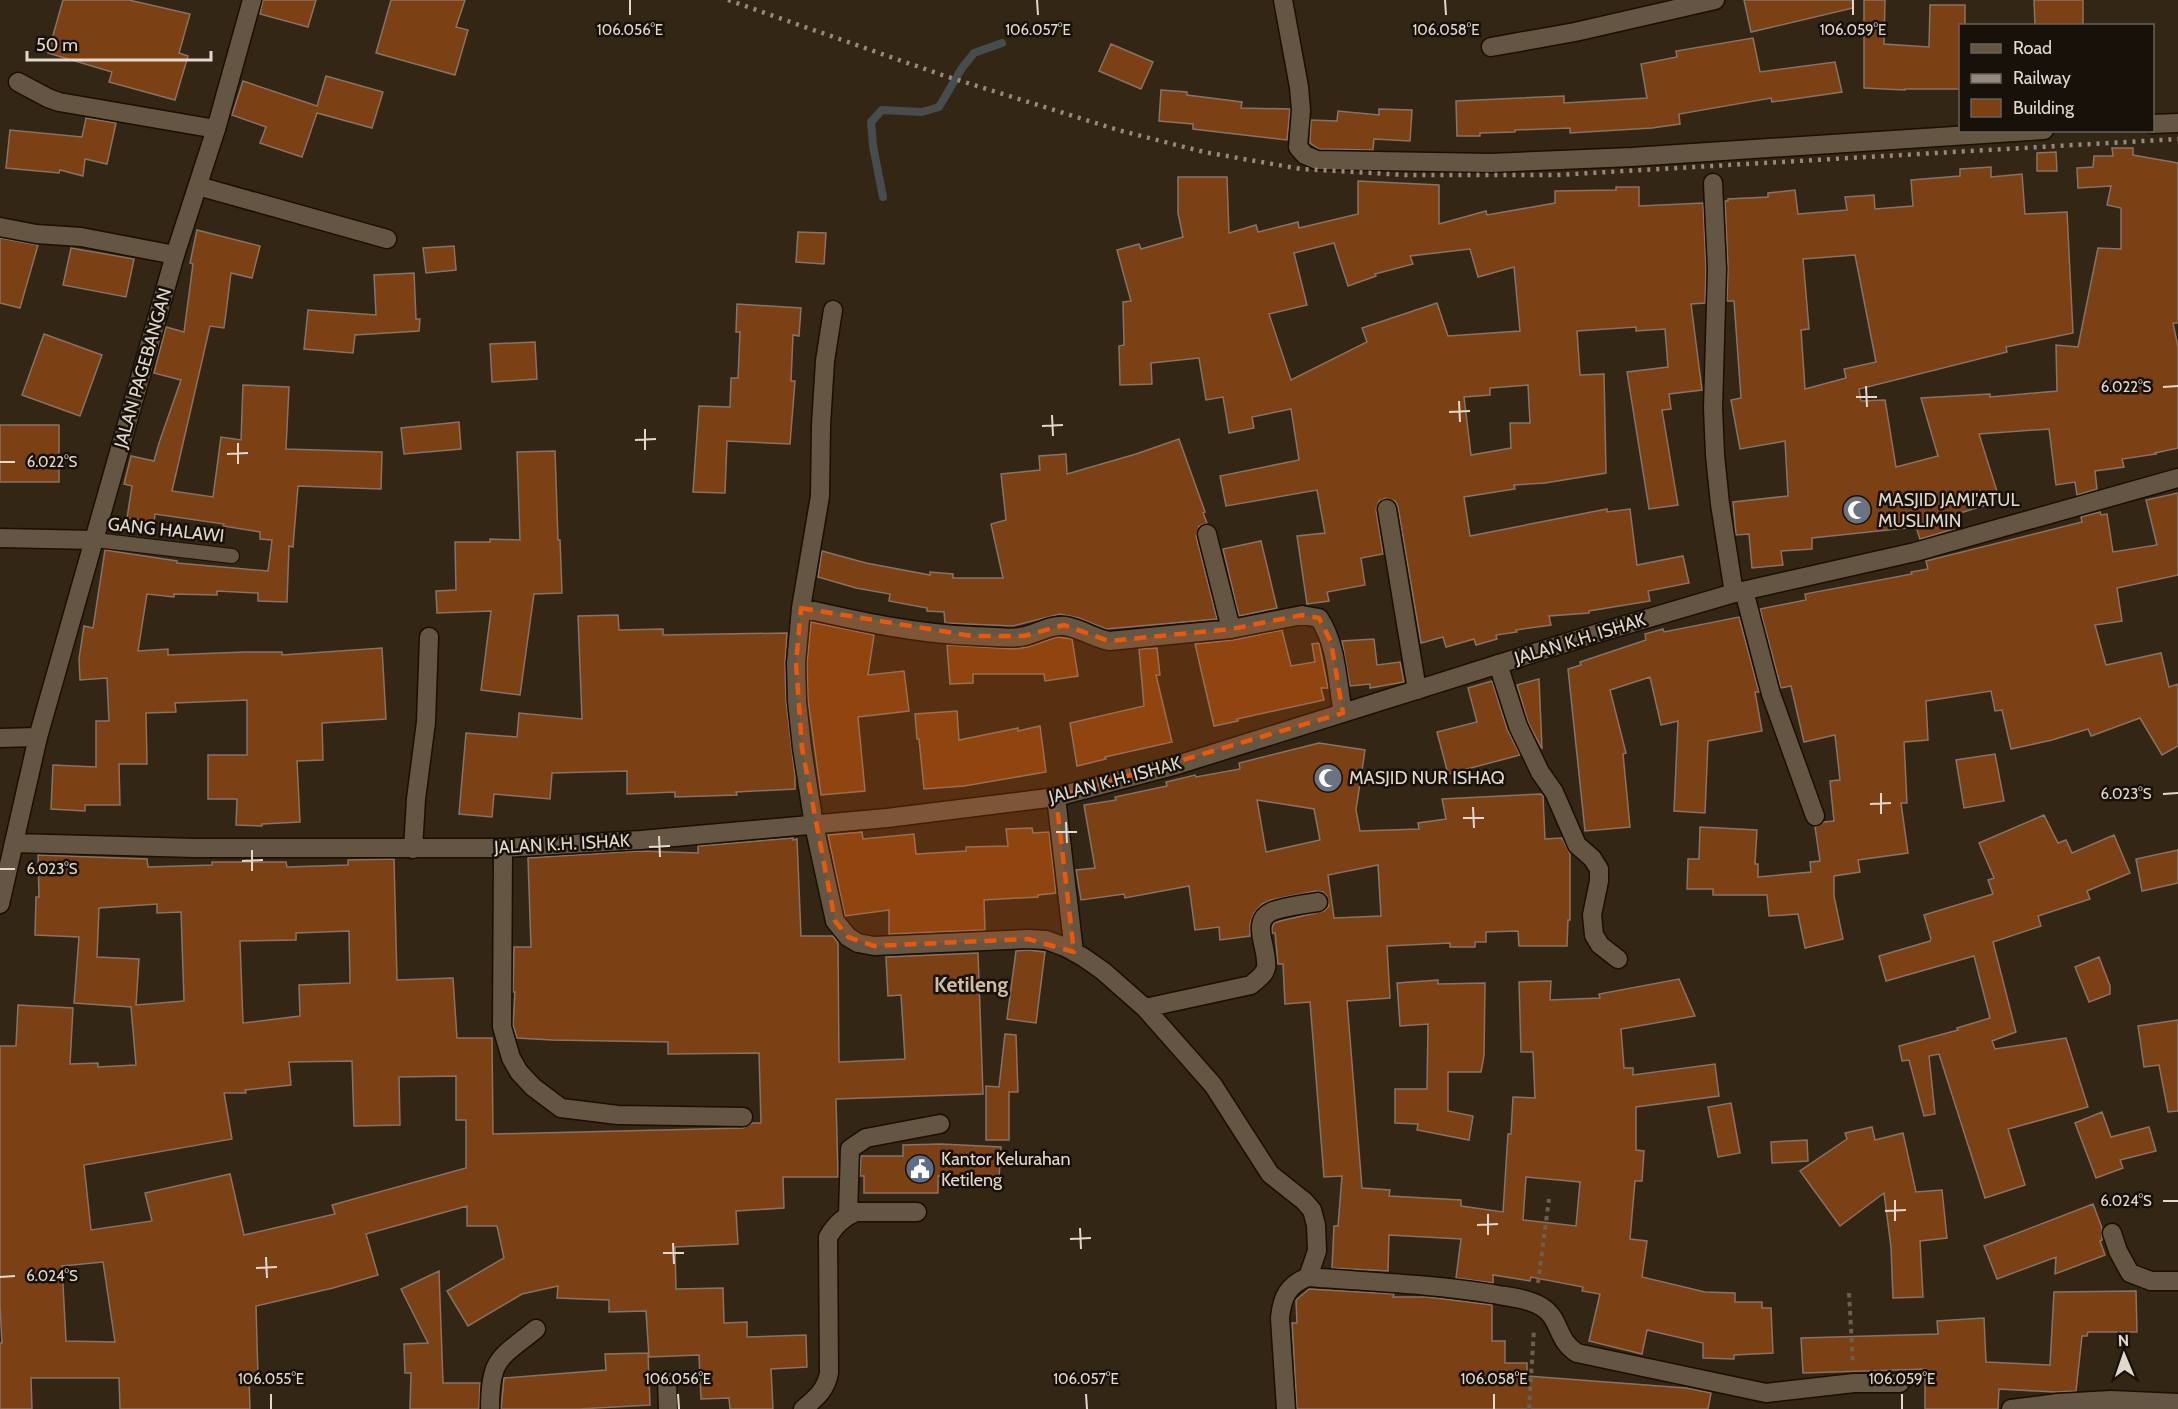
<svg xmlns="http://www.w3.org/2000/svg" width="2178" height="1409" font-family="Cabin,sans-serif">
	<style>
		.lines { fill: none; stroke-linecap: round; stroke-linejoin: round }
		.stream { stroke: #464d4e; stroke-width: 8 }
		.building { fill: #7b4013; stroke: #897265; stroke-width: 1.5; fill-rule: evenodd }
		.service-casing { stroke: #1b0f02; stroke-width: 16 }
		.minor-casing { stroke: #1b0f02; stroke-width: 21 }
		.tertiary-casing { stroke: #1b0f02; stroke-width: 21 }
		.path { stroke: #6b5f50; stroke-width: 4; stroke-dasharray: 4.5 4.5; stroke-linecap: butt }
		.service { stroke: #655543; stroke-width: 14 }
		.minor { stroke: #655543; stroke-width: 18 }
		.tertiary { stroke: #655543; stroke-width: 18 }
		.rail { stroke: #958a7d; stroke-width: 4.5; stroke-dasharray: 3 6; stroke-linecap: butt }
		.marked { fill: #e8590c; fill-opacity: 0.2; stroke: #e8590c; stroke-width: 4.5; stroke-dasharray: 12 8; stroke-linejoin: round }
		.ticks { fill: none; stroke: #e1d8ce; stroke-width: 2 }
		.labels { text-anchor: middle; stroke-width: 5; stroke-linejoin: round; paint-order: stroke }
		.street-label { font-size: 18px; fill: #e1d8ce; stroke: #171109 }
		.poi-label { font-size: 18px; fill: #e1d8ce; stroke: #171109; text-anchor: start }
		.quarter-label { font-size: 21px; font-weight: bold; fill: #cebca7; stroke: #171109 }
		.ticks-label { font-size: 15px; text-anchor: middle; fill: #e1d8ce; stroke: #171109; stroke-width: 5; stroke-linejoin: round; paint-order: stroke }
	</style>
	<rect width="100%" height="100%" fill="#342615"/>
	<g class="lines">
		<path class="stream" d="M883,197l-10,-51 -2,-24 11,-12 40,2 17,-5 23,-39 12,-15 28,-10"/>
	</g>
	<path class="building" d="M63,0h66l61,14 -11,39 9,3 -13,44 -66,-18 3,-10 -64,-19z
		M263,0h53l-8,27 -48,-13z
		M391,0h74l-9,27 12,3 -13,45 -79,-22z
		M1744,0h108l1,8 -102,24z
		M1864,0h21l-1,44 45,3 1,-42h35v21h-5v63h-55v1l-41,-2z
		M2034,0h49v26h-48z
		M1753,38l7,34 75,-10 7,30 -70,10 -1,-4 -92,16 1,10 -28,4 -82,5v-5l-55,2v2l-35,1v3h-23l-1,-35 108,-5v7l83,-5 -6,-34 36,-7 -1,-6z
		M1111,44l42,18 -12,27 -42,-18z
		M326,76l57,16 -11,36 -55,-15 -15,44 -42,-14 6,-16 -34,-12 11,-34 74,25z
		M1161,90l26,2v3l55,7 -1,6 49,1 -3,31 -94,-11v-5l-34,-3z
		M1379,109l33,1 -2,31 -36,-2 -1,11 -54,-1 -9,-6 1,-23 26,1 1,-10 41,4z
		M86,118l30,5 -9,41 -22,-5 -2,17 -23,-6 -1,3 -53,-5 4,-38 72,7z
		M2112,148h21v7l45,8v160h-5l5,24v101l-23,5 1,1 -34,5 2,8 -29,4 2,18 -20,6 -2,-13 -19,3 -7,-56 -70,5 21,67 -50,15 4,13 -34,10 -4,-12 -104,11v11l-31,2 2,14 -31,3 -3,-34 -13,1 -3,-33 55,-6 -3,-55 -45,8 -9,-49 10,-2 -7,-97h-7l1,-33 -3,-67h3v-2l40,-2v-4l27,-3 3,24 49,-4 -2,-13 29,-2 1,14 38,-3 -2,-26 49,-4v-7l31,-2v10l31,-3 3,40 42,-2 6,121 -67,14 1,5 -148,37 2,12 24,-1 11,67 42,-11 -17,-58 69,-4v3l67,-6 -1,-46 22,2 20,-99 23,1v-41l-14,-3 4,-19 -33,2 -1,-20 16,-1 1,-11h19zM1855,255l21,107 -32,7 2,9 -41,11 -4,-59 8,-1 -6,-70z
		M2056,152l1,19h-20v-18z
		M1178,177h49l2,56 27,-8 2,7 40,-10 1,6 59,-14v-33l81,4v39l47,-13 1,4 68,-12v-12l61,-1v-3h23v19l64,-3 3,66 -1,34 -14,1 11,86 -33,4 2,15 -9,1 16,95 -29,4 -22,-137 41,-5 -3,-38 -29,2v-4l-59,4 3,44 24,-1 2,99 -61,10 -31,2 1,4 -51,8 6,39 137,-27v3l23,-3 7,56 46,-9 6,27 -41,8 2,10 -61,10v2l-40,3 2,9 -35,5 1,2 -21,3 1,4 -21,6 -2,-6 -28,8 -3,-10 -22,6 -23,-136 -3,-6 -9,-3 -7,3 -3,9 7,44 -22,4 4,27 -38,7 2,9 -22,3 -10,-68 28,-3 -8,-43 -91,16 -6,-30 79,-16 -8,-51 -39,8 2,11 -25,5 -6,-36 -17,3 -7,-42 -48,5 1,21 -32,1 -1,-39 5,-1 -1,-43 8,-1 -14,-51 22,-6 2,5 42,-12 -5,-24zM1334,243l14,43 28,-10 -1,-2 38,-10 -3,-8 60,-7 8,28 36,-10 6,64 -72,5 -11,-33 -75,25 5,14 -76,38 -22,-66 38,-9 -13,-52zM1528,385l2,38h-20l1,25 -40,7 -7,-58 26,-2v-7z
		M197,230l63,16 -8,32 -21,-5 -7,55 -14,-2 -38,165 41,6 8,-60 20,3 2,-55 46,2 -3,62 96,3 -1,37 -83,-3 -5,61 -4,-1 -2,56 -29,-1v-8l-41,-2v4l-43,-1v3l-27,-3 -9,57 30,-2v6l77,-3h37v3l100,-7 4,71 -64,4 1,37 -26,1 3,61 -38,2v2l-26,-1 1,-26h-29v-44h39v-55l-72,3 1,9 -30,1 1,51h-28l1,41h-35v6l-34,-2 2,-44 43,2v-46h13l-2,-43 -27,2 -1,-21 5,-33 9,2 12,-78 72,11v2l91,8 4,-31 -12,-1v-7l-37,-6 1,-2 -69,-10 -1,8 -27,-4 5,-32 -8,-2 7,-28 23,5 5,-18 22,-63 -27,-7 12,-46 18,5 9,-68 -3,-1z
		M798,232l28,1 -2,31 -28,-2z
		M0,238l38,7 -18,63 -20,-5z
		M454,246l2,24 -30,3 -3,-25z
		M71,248l63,11 -8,38 -63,-12z
		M414,273l2,46h4l-1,12 -64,4 -2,18 -49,-4 4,-39 68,5 -2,-40z
		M737,304l64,4 -2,28 -6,-1 -2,46h4l-5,63 -63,-3 -2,52 -32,-1 6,-86 31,1 1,-29h7l2,-46h-4z
		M44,334l58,21 -22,61 -58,-21z
		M535,342l2,37 -45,3 -2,-38z
		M459,422l2,27 -57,5 -3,-26z
		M0,425h59v57h-59z
		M1179,439l26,73 -2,1 4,10 -8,3 -3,10 21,83 -111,10 -27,-11 -19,-4 -47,12 -68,-3 -1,-11 -17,-1v-3l-38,-7 1,-7 -34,-6 -38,-11 4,-26 44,12 64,12v-3l23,2v4h50l-12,-54 15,-4 -5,-46 39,-4 -1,-14 27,-2 1,20 69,-20z
		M555,451l3,89h2l2,53 -28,1 -14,101 -39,-5 10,-79 -54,2 -1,-22 20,-1 -1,-48h35v-3l30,1 -3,-88z
		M2178,493v82l-61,13 5,33 -27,4 11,40 55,-12 8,34 9,-3v62l-16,9 -22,-37 -49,18 -3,-7 -36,11 -41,9 -9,-39 -7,1 -4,-20 -65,10 2,39 -24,2 3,61h-6l7,50 -50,7 2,12 -26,4v20l9,43 -38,9 -7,-34 -29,2 -2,-21h-54v-6h-26l1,-30h11l1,-32 57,3 -2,34h3v13l53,-5 -1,-10 10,-1 -5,-34 9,-5 10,-1 -4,-40 10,-1 -5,-45 -31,7 -13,-56 -10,2 -21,-79 46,-9 -1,-6 107,-20 -1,-2 17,-3 -2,-8 156,-39 -1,-5 19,-5 1,3 6,-1 6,38 44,-7 -11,-45z
		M1261,541l16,67 -38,8 -16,-67z
		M618,615l1,15 44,-1v6l124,-2 -2,30 1,38 9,75v13l-59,3 1,3 -62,2v-5l-48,2v-23l-75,2 -2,26 -56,-5 -2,23 -33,-3 7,-81 51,4 2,-24 63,6 -4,-103z
		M1739,617l20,75h-4l7,39 -54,10 -3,72 -31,-2 4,-90 -17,4 -11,-48 -40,13 16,63 -3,1 7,73 -45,4 -17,-162 13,-4 -1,-3 66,-22 -1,-6 18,-5 1,3z
		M811,622l63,13 -6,40 36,-4 5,40 -51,6 7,74 -44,4 -13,-95 -1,-37z
		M1282,630l9,36 24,-4 -3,-18 7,-1 9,45h-7l3,12 -87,19 1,2 -24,5 -19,-82 38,-4z
		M1057,637l15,2 6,37 -33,5 -1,-7h-71v9l-23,1 -3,-39 67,4 14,-2z
		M1374,639l3,26 23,-3 4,20 -34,6v-4l-20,2 -8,-45z
		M1157,648l3,27h-4l16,67 -67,15 1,2 -29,7 -7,-43 74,-17 -5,-57z
		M1539,679l3,70 -14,-27 -11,-37z
		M1492,681l15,48 13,26 -72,19 -11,-42 40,-10 -9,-34z
		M957,711l2,29 59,-12v3l22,-5 6,46 -82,14 -40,3 -5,-50h-2l-2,-25z
		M1319,743l46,7 -9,60 4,21 59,-2 -1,-6 28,-4 -4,-20 99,-5 2,2 2,43 17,-1 8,16v66h-2l-1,26h-48l-1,-15 -32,1v10h-11v5h-25v-4l-63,3 3,52 -43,3 15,187 28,2 -1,6 72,4v6l42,6 5,-78h3l2,-37 22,1 -2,-46h-12l-2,-70 32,-1 -1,19 50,-2 -1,-4 80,-15 16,37 -74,13 3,39h9v7l82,-11 4,32 -83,11v43l8,1 -2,30h-7l-5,58 17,2 -5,36 63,15 30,1v9h27v6h9l2,45 -39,2v4l-31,-1v-15l-56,-13 -5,24 -53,-13 11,-47 -18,-3 1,-4 -52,-10 -1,4 -37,-6v8l-37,-5 5,-39 -72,-4 -1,36 -56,-3 2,-42h4l4,-50 -18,1 -14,-175 -25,2 -2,-40h-5l-3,-31h-3v-5l2,-5 6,-2 44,-10 5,-5 -2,-10 -4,-4 -7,-1 -45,9 -9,4 -8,9 -4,11v12l-30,4 -1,-13 -24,3 -6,-44 -64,12 -1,-4 -43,6 -5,-30 19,-2 -11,-63 32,-5 -1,-3 52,-11 -1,-4 29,-7 1,2 44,-8 -1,-6zM1257,800l57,9 6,31 -54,12zM1378,865l3,51 -47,2 -6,-43zM1526,1177l54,5 -4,44 -53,-6z
		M1995,754l9,47 -40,7 -8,-48z
		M2044,815l14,28 8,-3 6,13 42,-18 16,38 -43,18 3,8 -52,17 3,10 -48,16 23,90 -24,9 3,8 71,-11 22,69 -80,22 17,56 -40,13 -46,-144 -10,2 6,58 -11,2 -15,-56 -7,1 -3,-15 59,-16 -1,-2 33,-10 -16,-62 -88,25 -7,-25 51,-15 1,-2 -7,-24 69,-21 -5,-14 6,-2 -15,-35z
		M1032,828l1,5 16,-1 7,61 -18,2v2l-54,3 1,30 -96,4v-24l-44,6 -17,-81 34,-3 1,7 51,-5 2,20 50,-3v-4l42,-1 -2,-17z
		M793,838v2l4,-1 4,97h32l5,7 1,119 66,-3 -4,-64 -13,1 -2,-39 92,-4 5,141 -147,5 2,78h-55l1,31 -48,3 2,33 -63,3 1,42 47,-1 1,35 23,-1v15l59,-2 1,32 -36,2 2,40h-43l-1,-11 -28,1 -2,-44 -50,2 -3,-46 -37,1v-12l-52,-2 1,-12 -36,8 -54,32 -21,-35 57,-33 -7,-32h-30v-20l-101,28 12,41 -45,13 -77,18 2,71h-9l1,32h-130l-1,-31h-88l1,31h-32v-66h2l-2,-37v-260h16l2,-41 55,3 -3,56 28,-1v4l38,-2 -5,-58 -57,-4 5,-66 -44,-2 1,-38h3l-1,-42 109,4 1,8 64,-2v-3h74l1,5 61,-2v-5l46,-1 3,121 56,-2 4,60h35l1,96 45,-1 205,-5 9,-5h9l-2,-70 -91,1v-12l-116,-2 -35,-2 -4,-13 2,-33h-2l1,-45h17l-3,-89 111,-7 59,2v-7zM157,904v9l24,-1 3,89 -48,4 3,-46 -42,-2 2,-49zM349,931l1,52 -51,2 1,31 -57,7 -3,-82 56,-1v-7zM352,1061l2,65 46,-1 -1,-48 57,-1v44h10v48l-134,37 3,9 -91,21 -14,-61 -85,19 7,28 -61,9 -7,-65 148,-26 -8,-46h22l-1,-3 46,-5 -2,-23zM103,1262l12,80 -49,-1 -4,-75z
		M2178,850v33l-36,8 -6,-32z
		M1028,950l17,2 -9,71 -29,-4 9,-68z
		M2099,957l11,29v8l-21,8 -14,-35z
		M1438,980v4l47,-1 -1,73 -3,16h-33v39l25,5 -4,24 -52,-10 1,-6 -23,-1v-34h32l1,-65 -28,2 -3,-43z
		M2178,1020v91l-10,1 -9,-47 -15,2 -6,-41z
		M1005,1034l11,1 2,57h-9v48h-23v-54l13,1z
		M1731,1103l9,50 -22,4 -10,-50z
		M2102,1112l9,25 38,-10 7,24 -36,9 3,8 -27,10 -21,-55z
		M1872,1127l3,13 28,-7 13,59 26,-2 5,48 -27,3 3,56 -30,1 -2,-51 -7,-54 -44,33 -40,-55 47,-32 -2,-6z
		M1807,1140l1,21 -36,2 -1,-21z
		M941,1144l60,3 -2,31 -61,-2v17h-74v-17h-4l1,-20h42v-11z
		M2093,1204l9,24v12l-2,1 5,14 -50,19 1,-17 -59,22 -13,-33z
		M439,1271l4,112h37l-1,26h-69l1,-36h-6l-1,-29 24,-1 -27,-54z
		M1309,1289l85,5 -1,3h35l64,8v36h13v22h22v13l159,12 25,5 -3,16h-411l-5,-86h5l-1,-23z
		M2136,1291l1,41h-49l-1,4h-5l-6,55 -21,1 -56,-3 -1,20h-73v-40l-122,4 -2,-35 137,-4 -1,-13 47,-3 2,44 64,3 4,-73z
		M648,1353l2,52 -71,4h-78l3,-31 102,-8 -1,-16z"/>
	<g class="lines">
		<g class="service-casing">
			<path id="service" d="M95,540l137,16"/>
		</g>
		<g class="minor-casing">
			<path id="minor" d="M1283,0l16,87 2,23 -3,37 7,8 12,5 174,3 141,-6 412,-27
				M1491,47l84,-15 140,-32
				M18,82l30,16 11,4 157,27
				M2152,124l26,-1
				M1713,183l4,86 -4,139 2,47 5,49 14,89
				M198,186l189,53
				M0,227l36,7 45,3 94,18
				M833,310l-8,51 -4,64 -1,71 -19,112 -5,55 1,38 5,47 12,77 21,96 13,16 10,6 16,3 154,-7 18,1 19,7 18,10 20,14 42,37 68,77 57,89 34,27 8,9 4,15 1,26 -9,26
				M1387,509l30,181
				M1207,534l24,95
				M0,538l95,2
				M1744,591l27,103 44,122
				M801,608c57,13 115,26 174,28 15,0 36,4 50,0 13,-3 27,-12 40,-10 15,2 29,12 44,15l122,-12 71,-14 17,3c18,27 18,63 24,95
				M1498,664l20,62 22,46 14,20 23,53 15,13 7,11v12l-7,34 2,20 6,10 18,14
				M0,738l38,-1
				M1056,797l18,155
				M503,848l-1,179 9,31 8,14 14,15 28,21 57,7 125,2
				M413,849l3,-50 10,-77 3,-85
				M1145,1008l106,-23c5,-5 13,-9 15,-17 3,-21 -19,-49 10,-58 13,-4 28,-6 42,-8
				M848,1215l2,-66 16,-11 74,-14
				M2112,1233l6,18 12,22 21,8h27
				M667,1381l1,28
				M490,1409c0,-51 9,-50 46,-80
				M803,1409c13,-11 23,-19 26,-36l-1,-136c7,-12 15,-20 28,-25h61
				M1286,1409l-6,-91c2,-21 8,-33 28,-41 62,5 124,7 185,17 16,3 34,4 49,13 19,12 14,33 35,46l189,40 88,-10h46
				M2011,1409l47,-6 53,-3 67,3"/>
		</g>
		<g class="tertiary-casing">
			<path id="tertiary" d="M14,843l181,5h308l138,-8 246,-22 169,-21 121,-32 411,-129 146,-43 181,-41 263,-74
				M0,904l38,-167 137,-482 41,-126 36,-129"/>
		</g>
		<path class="path" d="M1538,1283l11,-84
			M1849,1293l4,71
			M1529,1409l5,-80"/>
		<use href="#service" class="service"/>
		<use href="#minor" class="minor"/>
		<use href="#tertiary" class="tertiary"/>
		<path class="rail" d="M728,0l214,75 176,55 86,22 97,17 105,6h150l622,-36"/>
	</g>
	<path class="marked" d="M801,608l171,28h52l40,-11 45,16 122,-12 71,-14 17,3 12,24 12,71 -287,84 18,155 -46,-13 -154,7 -26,-9 -13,-16 -33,-173 -6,-85z"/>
	<path class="ticks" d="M630,0v15M1037,0l1,15M1445,0l1,15M1853,0v15M1866,386l1,21M2163,387l15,-1M1856,397h21M1459,401l1,21M1449,412l21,-1M1052,415l1,21M1042,426l21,-1M645,429v21M635,440l21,-1M238,443v21M227,454l21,-1M0,462h15M1881,793v21M2163,794l15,-1M1870,804l21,-1M1473,807l1,21M1463,818h21M1066,822l1,21M1056,832h21M659,836l1,21M649,847l21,-1M252,850v21M242,861l21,-1M0,869h15M1895,1200v21M2163,1201h15M1885,1211l21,-1M1488,1214v21M1477,1225l21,-1M1080,1228l1,21M1070,1239l21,-1M673,1243l1,21M663,1253h21M266,1257l1,21M256,1268l21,-1M0,1277l15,-1M271,1394v15M678,1394l1,15M1086,1394l1,15M1494,1394v15M1902,1394v15"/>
	<defs>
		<g id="mosque-disc" transform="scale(1.5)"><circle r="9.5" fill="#6b7280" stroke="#171109"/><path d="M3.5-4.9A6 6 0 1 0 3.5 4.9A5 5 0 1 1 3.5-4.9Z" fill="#fff"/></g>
		<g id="civic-disc" transform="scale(1.5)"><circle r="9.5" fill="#5c6f8a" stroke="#171109"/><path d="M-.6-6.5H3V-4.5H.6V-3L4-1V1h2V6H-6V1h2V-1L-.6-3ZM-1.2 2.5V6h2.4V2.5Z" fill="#fff"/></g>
	</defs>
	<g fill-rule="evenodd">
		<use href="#mosque-disc" x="1857" y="510"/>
		<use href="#mosque-disc" x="1328" y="778"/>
		<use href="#civic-disc" x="920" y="1169"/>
	</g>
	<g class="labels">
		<g class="street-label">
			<text transform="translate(143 368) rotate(-74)" y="6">JALAN PAGEBANGAN</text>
			<text transform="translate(166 530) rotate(6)" y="6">GANG HALAWI</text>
			<text transform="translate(1580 639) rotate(-17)" y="6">JALAN K.H. ISHAK</text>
			<text transform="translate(1115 780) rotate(-15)" y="6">JALAN K.H. ISHAK</text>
			<text transform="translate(562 844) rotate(-3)" y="6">JALAN K.H. ISHAK</text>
		</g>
		<g class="poi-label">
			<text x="1878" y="506">MASJID JAMI'ATUL<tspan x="1878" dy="21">MUSLIMIN</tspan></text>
			<text x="1349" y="784">MASJID NUR ISHAQ</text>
			<text x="941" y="1165">Kantor Kelurahan<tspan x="941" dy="21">Ketileng</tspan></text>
		</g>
		<g class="quarter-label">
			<text x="971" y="992">Ketileng</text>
		</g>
	</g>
	<g class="ticks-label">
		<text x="630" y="35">106.056°E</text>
		<text x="1038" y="35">106.057°E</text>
		<text x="1446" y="35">106.058°E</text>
		<text x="1853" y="35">106.059°E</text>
		<text x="2126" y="392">6.022°S</text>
		<text x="52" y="467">6.022°S</text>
		<text x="2126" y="799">6.023°S</text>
		<text x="52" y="874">6.023°S</text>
		<text x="2126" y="1206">6.024°S</text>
		<text x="52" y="1281">6.024°S</text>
		<text x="271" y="1384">106.055°E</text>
		<text x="678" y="1384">106.056°E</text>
		<text x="1086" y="1384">106.057°E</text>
		<text x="1494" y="1384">106.058°E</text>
		<text x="1902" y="1384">106.059°E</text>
	</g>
	<rect x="1959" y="24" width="195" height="108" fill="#171109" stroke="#686158" stroke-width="1.5"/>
	<rect x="1971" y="44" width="30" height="9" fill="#655543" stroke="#686158" stroke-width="1.5"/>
	<text x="2013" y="54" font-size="18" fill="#e1d8ce">Road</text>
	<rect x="1971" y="74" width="30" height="9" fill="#958a7d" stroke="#686158" stroke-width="1.5"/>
	<text x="2013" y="84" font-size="18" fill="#e1d8ce">Railway</text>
	<rect x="1971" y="99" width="30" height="18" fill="#7b4013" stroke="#686158" stroke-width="1.5"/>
	<text x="2013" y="114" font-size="18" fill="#e1d8ce">Building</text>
	<g transform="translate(2124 1355) rotate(358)" stroke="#171109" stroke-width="4.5" paint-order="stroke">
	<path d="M0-4.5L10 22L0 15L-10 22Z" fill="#e1d8ce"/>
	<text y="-9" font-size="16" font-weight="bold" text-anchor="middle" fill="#e1d8ce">N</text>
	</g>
	<path d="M27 51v9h184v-9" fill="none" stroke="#e1d8ce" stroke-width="3"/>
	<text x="36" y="51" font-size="18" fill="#e1d8ce" stroke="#171109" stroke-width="4.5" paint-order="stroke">50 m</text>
</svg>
